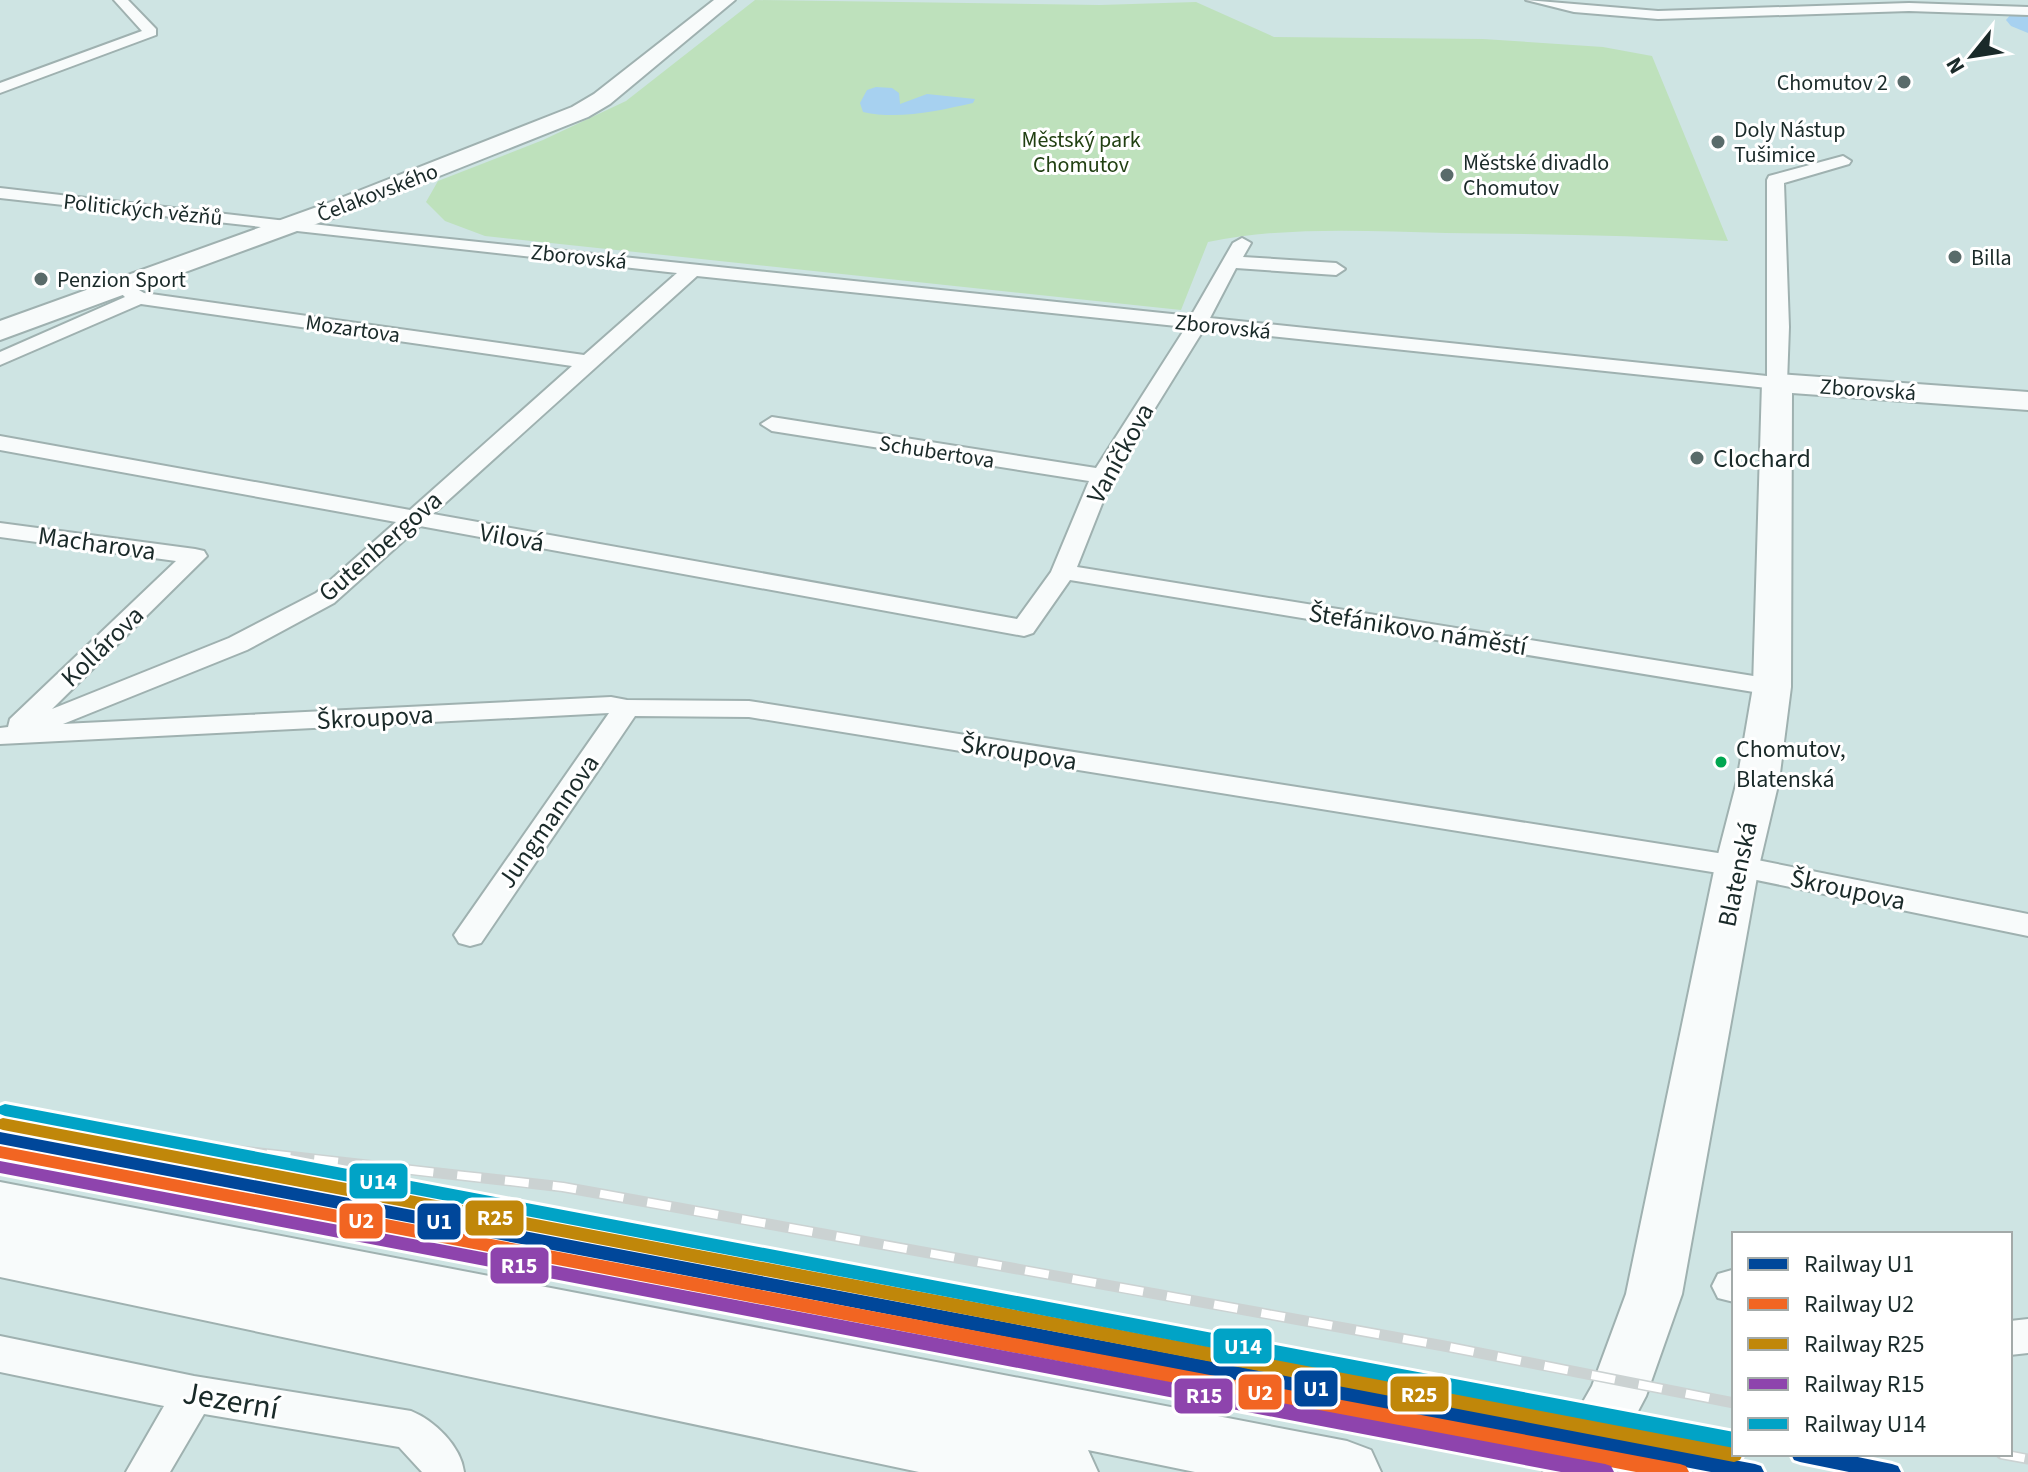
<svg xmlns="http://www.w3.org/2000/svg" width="2028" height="1472" font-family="'Source Sans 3',sans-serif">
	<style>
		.green { fill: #bee1bc }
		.water { fill: #a7d1f0 }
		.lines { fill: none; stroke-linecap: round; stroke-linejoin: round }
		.river { fill: #a7d1f0; fill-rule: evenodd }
		.street-casing { stroke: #9fb1b0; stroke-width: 4 }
		.secondary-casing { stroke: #9fb1b0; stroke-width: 4 }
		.highway-casing { stroke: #9fb1b0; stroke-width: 4 }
		.street { fill: #f8fbfb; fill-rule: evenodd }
		.secondary { fill: #f8fbfb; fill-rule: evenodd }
		.highway { fill: #f8fbfb; fill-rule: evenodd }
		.rail-casing { stroke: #cbd2d2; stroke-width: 11 }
		.rail { stroke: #fff; stroke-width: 8; stroke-dasharray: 24; stroke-linecap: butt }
		.rail-1-casing { stroke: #fff; stroke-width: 6 }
		.rail-2-casing { stroke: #fff; stroke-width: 6 }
		.rail-3-casing { stroke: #fff; stroke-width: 6 }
		.rail-4-casing { stroke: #fff; stroke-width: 6 }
		.rail-5-casing { stroke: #fff; stroke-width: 6 }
		.rail-1 { fill: #00479a; fill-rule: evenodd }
		.rail-2 { fill: #f26522; fill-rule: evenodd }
		.rail-3 { fill: #c0870a; fill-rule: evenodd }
		.rail-4 { fill: #8e44ad; fill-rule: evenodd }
		.rail-5 { fill: #01a3c6; fill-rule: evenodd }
		.poi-dot { fill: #596b6a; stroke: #fff; stroke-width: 3 }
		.bus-dot { fill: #00a651; stroke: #fff; stroke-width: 3 }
		.labels { text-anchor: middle; stroke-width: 6; stroke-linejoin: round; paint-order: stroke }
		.far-poi-label { font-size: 22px; fill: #1a2a29; stroke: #fff; text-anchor: start }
		.far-park-label { font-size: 22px; fill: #214012; stroke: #fff }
		.far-street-label { font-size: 22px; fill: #1a2a29; stroke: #fff }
		.bus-label { font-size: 24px; fill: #1a2a29; stroke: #fff; text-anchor: start }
		.street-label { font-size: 26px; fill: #1a2a29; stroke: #fff }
		.poi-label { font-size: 26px; fill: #1a2a29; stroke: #fff; text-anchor: start }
		.near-street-label { font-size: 32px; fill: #1a2a29; stroke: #fff }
		.line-badge { stroke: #fff; stroke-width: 3 }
		.badge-label { font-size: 22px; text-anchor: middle; font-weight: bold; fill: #fff }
	</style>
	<rect width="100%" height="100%" fill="#cee4e3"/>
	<path class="green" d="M755,0l345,5 96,-3 78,35 209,2 120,8 49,9 76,185c-94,-6 -188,-7 -282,-8 -78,-2 -161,-7 -238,9l-27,68 -696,-74 -40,-15 -19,-19 12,-21 105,-41 83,-39z"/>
	<path class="water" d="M876,87l16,1 7,5 1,11 27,-10 48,5 -2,4c-36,8 -74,17 -110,9l-3,-9 7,-13z"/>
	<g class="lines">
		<path class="river" d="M2021,11l7,2v20l-17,-7 -5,-6 5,-6z"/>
		<g class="street-casing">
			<path id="street" d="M114,0h14l28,29v6l-156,58v-10l142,-52z
				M1526,0l132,11 251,-8 119,4v8l-119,-4 -251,8 -84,-7z
				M1843,156l8,5 -2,3 -65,19 5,144 -2,56 -3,4 -7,2 -573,-60 -91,147 -36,91 695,112 10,2 4,6 -4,6 -10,2 -702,-115 -37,53 -9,3 -604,-110 -86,77 -87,47 -184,74 548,-27 16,3 122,1 988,155 291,58v22l-291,-60 -988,-159 -114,-1 -154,227 -11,3 -11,-3 -5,-8 155,-222 -609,31v-16l8,-1 2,-8 166,-158 -176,-24v-14l195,26 9,2 3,5 -155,153 177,-71 87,-45 80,-71 -396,-72v-14l410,74 162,-144 -431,-62 -141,61v-13l125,-55 -12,-11 9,-6 22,13 440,62 93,-82 -677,-75v-10l382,44 809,84 42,-73 9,-5 9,5 -8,14 93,6 9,6 -9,6 -100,-7 -26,50 557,58v-196l2,-4zM697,276l489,51 -90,141 -324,-51 -11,7 11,7 317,50 -38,91 -34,47 -584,-105z
				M1732,1270h2v32l-16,-4 -6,-12 6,-12z
				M2028,1319v34l-18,2v-34z
				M0,1336l194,40 217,35c23,9 50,35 53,61h-42l-23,-25 -195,-33 -34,58h-44l38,-66 -164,-34z"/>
		</g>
		<g class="secondary-casing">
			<path id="secondary" d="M714,0h21l-125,104 -22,13 -242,96 -346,127v-19l328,-118 244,-96 22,-13z
				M1777,374l251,18v18l-236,-17 -1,294 -12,94 -20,85 -77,428 -36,102 -40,76h-63l49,-86 34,-92 89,-428 22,-85 16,-94 9,-304 4,-6z"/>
		</g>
		<g class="highway-casing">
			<path id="highway" d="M0,1182l1347,259 24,9 10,22h-186l-107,-22 10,22h-179l-919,-195z"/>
		</g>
		<use href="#street" class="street"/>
		<use href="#secondary" class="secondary"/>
		<use href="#highway" class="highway"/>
		<g class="rail-casing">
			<path id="rail" d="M171,1143l392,44 881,159 290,57
				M2001,1454l27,5"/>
		</g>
		<use href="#rail" class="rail"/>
		<g class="rail-1-casing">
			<path id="rail-1" d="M0,1132l1755,332 6,2 3,6h-53l-1711,-328z
				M1791,1454h52l49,10 6,2 3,6h-52l-49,-10 -6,-2z"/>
		</g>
		<g class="rail-2-casing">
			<path id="rail-2" d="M0,1146l1680,318 6,2 3,6h-53l-1636,-314z"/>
		</g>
		<g class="rail-3-casing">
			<path id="rail-3" d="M3,1118l1731,328v8h9l-3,6 -6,2 -1731,-332 -3,-1v-10z"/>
		</g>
		<g class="rail-4-casing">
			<path id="rail-4" d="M0,1161l1605,303 6,2 3,6h-53l-1561,-299z"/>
		</g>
		<g class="rail-5-casing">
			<path id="rail-5" d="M5,1104l1729,328v16l-1729,-332 -5,-2v-8z"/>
		</g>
		<use href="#rail-1" class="rail-1"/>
		<use href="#rail-2" class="rail-2"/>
		<use href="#rail-3" class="rail-3"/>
		<use href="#rail-4" class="rail-4"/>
		<use href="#rail-5" class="rail-5"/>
	</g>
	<g class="poi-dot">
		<circle cx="1904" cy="82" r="8"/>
		<circle cx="1718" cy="142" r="8"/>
		<circle cx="1447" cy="175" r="8"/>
		<circle cx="1955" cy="257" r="8"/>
		<circle cx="41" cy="279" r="8"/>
		<circle cx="1697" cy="458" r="8"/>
	</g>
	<circle class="bus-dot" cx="1721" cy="762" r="7"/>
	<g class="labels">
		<g class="far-poi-label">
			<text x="1888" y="90" text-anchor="end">Chomutov 2</text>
			<text x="1734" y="137">Doly Nástup<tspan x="1734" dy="25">Tušimice</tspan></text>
			<text x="1463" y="170">Městské divadlo<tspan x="1463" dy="25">Chomutov</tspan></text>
			<text x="1971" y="265">Billa</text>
			<text x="57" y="287">Penzion Sport</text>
		</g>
		<g class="far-park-label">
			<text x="1081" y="147">Městský park<tspan x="1081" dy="25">Chomutov</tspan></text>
		</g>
		<g class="far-street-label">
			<text transform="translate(377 192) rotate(-21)" y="8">Čelakovského</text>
			<text transform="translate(143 209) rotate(6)" y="8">Politických vězňů</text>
			<text transform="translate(579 256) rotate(6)" y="8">Zborovská</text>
			<text transform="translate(1223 326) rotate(6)" y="8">Zborovská</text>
			<text transform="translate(353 328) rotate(8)" y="8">Mozartova</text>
			<text transform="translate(1868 389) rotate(4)" y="8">Zborovská</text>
			<text transform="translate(937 451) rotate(9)" y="8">Schubertova</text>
		</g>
		<g class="bus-label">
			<text x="1736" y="757">Chomutov,<tspan x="1736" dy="30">Blatenská</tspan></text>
		</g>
		<g class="street-label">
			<text transform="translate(1120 453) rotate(-61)" y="9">Vaníčkova</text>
			<text transform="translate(512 537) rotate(10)" y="9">Vilová</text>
			<text transform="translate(97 543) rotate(8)" y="9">Macharova</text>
			<text transform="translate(380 546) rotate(-41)" y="9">Gutenbergova</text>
			<text transform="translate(1418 629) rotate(9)" y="9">Štefánikovo náměstí</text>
			<text transform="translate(102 646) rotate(-44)" y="9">Kollárova</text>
			<text transform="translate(375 717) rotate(-3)" y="9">Škroupova</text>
			<text transform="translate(1019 752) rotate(9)" y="9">Škroupova</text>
			<text transform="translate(548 821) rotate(-55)" y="9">Jungmannova</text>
			<text transform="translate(1737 874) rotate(-78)" y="9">Blatenská</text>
			<text transform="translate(1848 889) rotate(12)" y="9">Škroupova</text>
		</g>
		<g class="poi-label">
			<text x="1713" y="467">Clochard</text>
		</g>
		<g class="near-street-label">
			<text transform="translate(231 1400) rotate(10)" y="11">Jezerní</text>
		</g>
	</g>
	<g class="line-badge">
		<rect x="348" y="1162" width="61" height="38" rx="8" fill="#01a3c6"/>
		<rect x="464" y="1199" width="61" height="38" rx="8" fill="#c0870a"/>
		<rect x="338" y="1202" width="46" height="38" rx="8" fill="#f26522"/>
		<rect x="416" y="1202" width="46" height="39" rx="8" fill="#00479a"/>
		<rect x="489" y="1246" width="61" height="39" rx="8" fill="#8e44ad"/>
		<rect x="1212" y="1327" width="61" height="38" rx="8" fill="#01a3c6"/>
		<rect x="1293" y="1369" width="46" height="39" rx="8" fill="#00479a"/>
		<rect x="1237" y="1373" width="46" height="38" rx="8" fill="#f26522"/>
		<rect x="1389" y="1375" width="61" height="38" rx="8" fill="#c0870a"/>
		<rect x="1173" y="1377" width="61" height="38" rx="8" fill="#8e44ad"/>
	</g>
	<g class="badge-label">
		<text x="378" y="1189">U14</text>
		<text x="495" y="1225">R25</text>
		<text x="361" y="1228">U2</text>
		<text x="439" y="1229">U1</text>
		<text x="519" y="1273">R15</text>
		<text x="1243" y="1354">U14</text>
		<text x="1316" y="1396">U1</text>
		<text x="1260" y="1400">U2</text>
		<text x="1419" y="1402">R25</text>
		<text x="1204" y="1403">R15</text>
	</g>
	<rect x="1732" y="1232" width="280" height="224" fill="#ffffff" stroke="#a3aaa9" stroke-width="2"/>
	<rect x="1748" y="1258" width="40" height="12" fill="#00479a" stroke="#a3aaa9" stroke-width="2"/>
	<text x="1804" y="1272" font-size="24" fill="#1a2a29">Railway U1</text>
	<rect x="1748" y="1298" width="40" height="12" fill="#f26522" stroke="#a3aaa9" stroke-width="2"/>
	<text x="1804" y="1312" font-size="24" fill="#1a2a29">Railway U2</text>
	<rect x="1748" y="1338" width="40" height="12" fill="#c0870a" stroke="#a3aaa9" stroke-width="2"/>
	<text x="1804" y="1352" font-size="24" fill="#1a2a29">Railway R25</text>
	<rect x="1748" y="1378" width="40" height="12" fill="#8e44ad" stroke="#a3aaa9" stroke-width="2"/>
	<text x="1804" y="1392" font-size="24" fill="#1a2a29">Railway R15</text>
	<rect x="1748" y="1418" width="40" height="12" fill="#01a3c6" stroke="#a3aaa9" stroke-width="2"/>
	<text x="1804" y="1432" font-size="24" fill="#1a2a29">Railway U14</text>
	<g transform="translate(1972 56) rotate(240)" stroke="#ffffff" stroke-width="6" paint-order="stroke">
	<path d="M0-6L14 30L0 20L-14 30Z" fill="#1a2a29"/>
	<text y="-12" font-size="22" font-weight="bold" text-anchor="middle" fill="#1a2a29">N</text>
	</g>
</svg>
